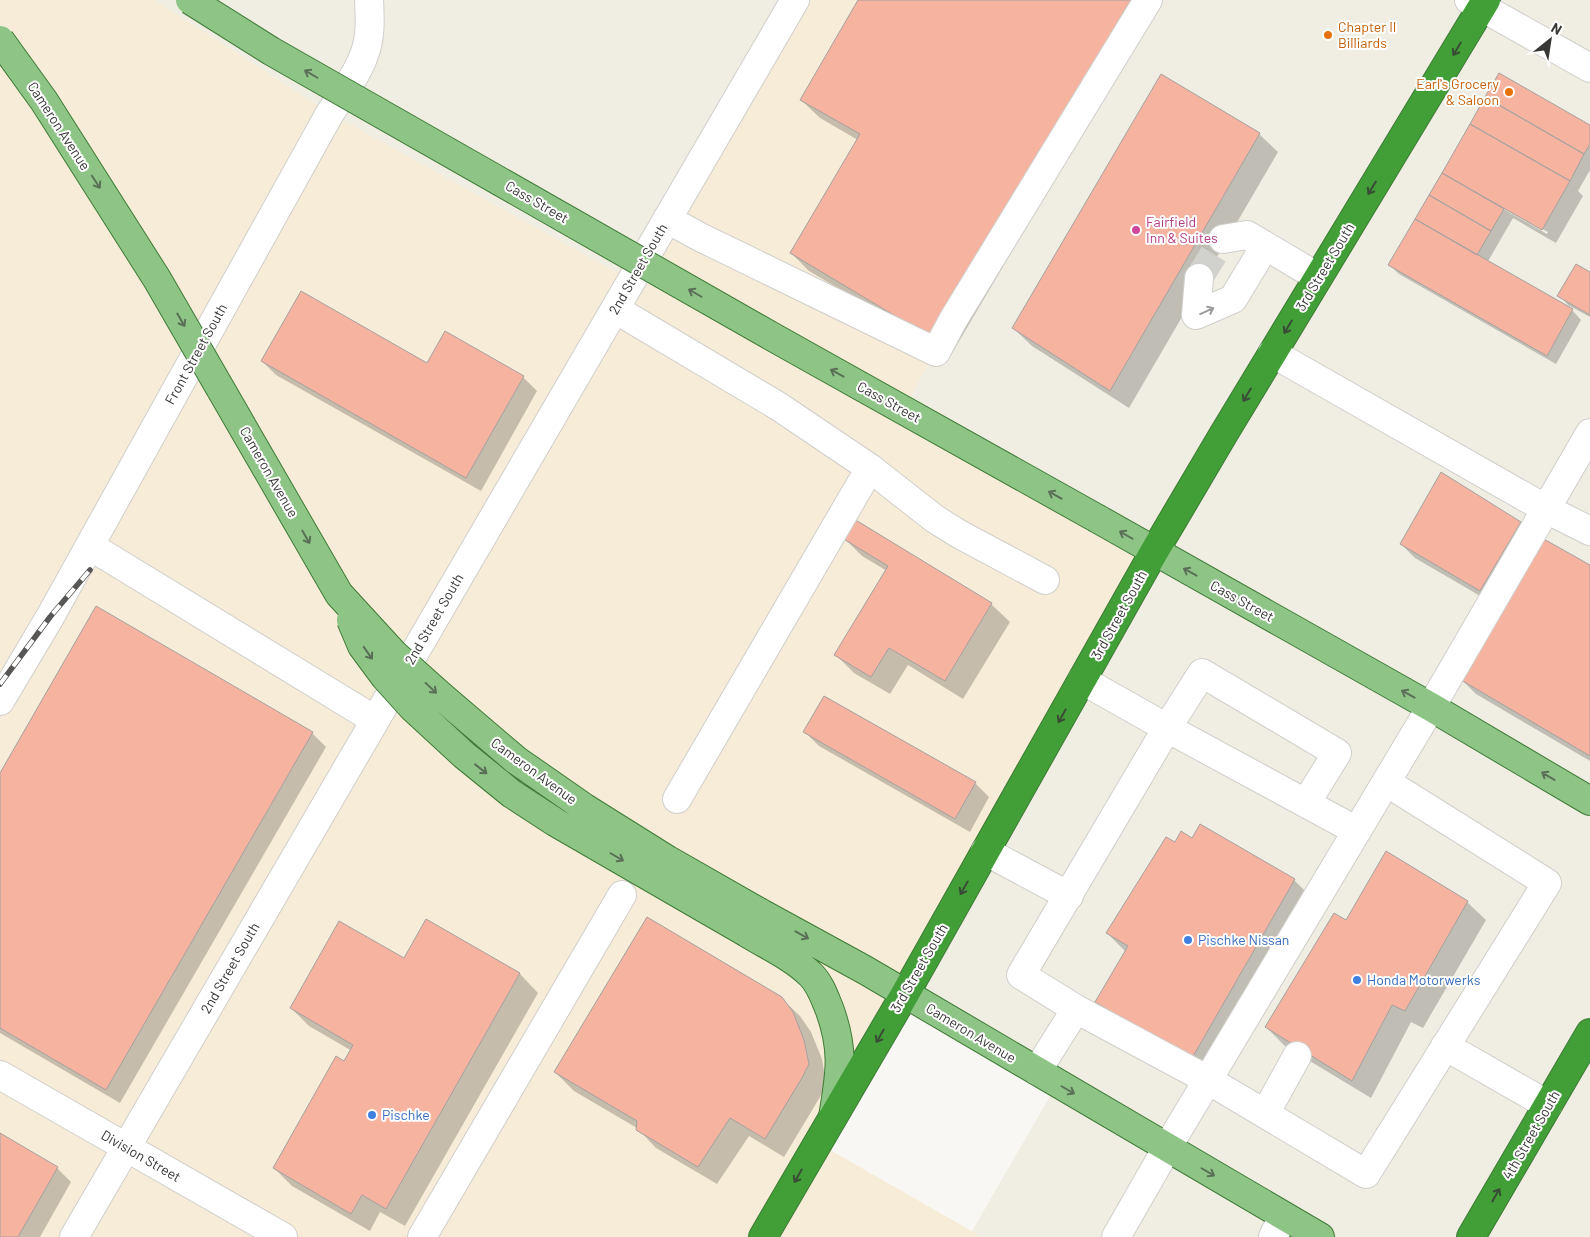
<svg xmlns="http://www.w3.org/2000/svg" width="1590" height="1237" font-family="Barlow,sans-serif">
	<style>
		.built { fill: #f0ede2 }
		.industrial { fill: #f7ecd7 }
		.shadow { fill: #0003; fill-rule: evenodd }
		.building { fill: #f5b3a0; stroke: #a5a1a0 }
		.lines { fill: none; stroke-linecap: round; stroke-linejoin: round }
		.minor-tunnel { stroke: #d1d1ce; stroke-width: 28; stroke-dasharray: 28 14; stroke-linecap: butt }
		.minor-casing { stroke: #d0cfcc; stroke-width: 30 }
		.major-casing { stroke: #3e7b36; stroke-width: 30 }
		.highway-casing { stroke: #3e7b36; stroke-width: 30 }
		.minor { stroke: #fff; stroke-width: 28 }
		.major { stroke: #8ec587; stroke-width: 28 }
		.highway { stroke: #429f37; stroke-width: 28 }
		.rail-casing { stroke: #585755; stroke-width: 5.5 }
		.rail { stroke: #fff; stroke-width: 4; stroke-dasharray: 11; stroke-linecap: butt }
		.major-bridge-casing { stroke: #3e7b36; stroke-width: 30; stroke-linecap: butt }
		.major-bridge { stroke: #8ec587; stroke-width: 28 }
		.oneway { stroke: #394c35 }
		.oneway2 { stroke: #5a7056 }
		.oneway3 { stroke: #9b9b9a }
		.food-dot { fill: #e8710a; stroke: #fff; stroke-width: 2 }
		.hotel-dot { fill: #d1479c; stroke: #fff; stroke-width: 2 }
		.shop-dot { fill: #3f7fe0; stroke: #fff; stroke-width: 2 }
		.labels { text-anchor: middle; stroke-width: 4; stroke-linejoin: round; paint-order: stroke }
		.food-label { font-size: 14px; fill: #c56008; stroke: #fff; text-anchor: start }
		.street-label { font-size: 14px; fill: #373735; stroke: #fff }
		.hotel-label { font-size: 14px; fill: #b23c85; stroke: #fff; text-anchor: start }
		.shop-label { font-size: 14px; fill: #366cbe; stroke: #fff; text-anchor: start }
	</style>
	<rect width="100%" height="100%" fill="#f8f7f4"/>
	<path class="built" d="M155,0h640l-163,281 -302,-168z
		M1148,0h442v1237h-608l-10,-6 85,-147 -152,-90 -6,-578 37,-64z"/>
	<path class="industrial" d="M0,0h155l175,113 302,168 163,-281h353l-212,352 -37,64 255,136 -336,591 164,94h-982z"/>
	<path class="shadow" d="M860,0h300l-209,355 -142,-84 -18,-18 67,-113 -38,-22 -19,-18z
		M1590,127v43l-12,21 5,5 -27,47 -43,-25 -26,45 85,47 9,10 -25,44 -157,-90 -9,-9 57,-89 -4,-4zM1458,181l90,51 -1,2 -89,-51z
		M1259,134l19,18 -149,256 -97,-62 -19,-18z
		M1590,273v44l-22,-12 -9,-10z
		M262,361l165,3 96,13 14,14 -56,100 -205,-116z
		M1520,522l14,14 -40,68 -79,-46 -14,-14z
		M844,538l147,66 19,18 -47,77 -55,-34 -18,29 -36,-21 -18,-18 51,-84 -25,-15z
		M1590,566v195l-114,-67 -14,-14z
		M825,697l150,86 14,14 -19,35 -151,-86 -14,-14z
		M312,733l14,14 -206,356 -120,-70v-258z
		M1192,839l102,41 18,18 -102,179 -95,-56 -19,-19 30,-50 -19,-19 68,-89z
		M1467,902l19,18 -63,108 -12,-6 -40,76 -86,-52 -19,-19 80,-105z
		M426,921l94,53 18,19 -133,233 -25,-14 -10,19 -78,-45 -18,-18 78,-117 -43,-25 -18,-18 114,-48z
		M781,998l19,18 11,16 11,27 4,24 -6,14 -36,60 -35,-21 -32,48 -61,-36 -19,-20 -63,-37 -19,-19z
		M0,1134l57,34 14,14 -31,55h-40z"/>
	<path class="building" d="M858,0h273l-199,338 -142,-85 70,-119 -60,-34z
		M1499,73l91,52v19l-6,10 -99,-57z
		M1161,74l99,59 -150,258 -98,-63z
		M1485,97l99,57 -14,27 -100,-57z
		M1470,124l100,57 -28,49 -100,-57z
		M1442,173l62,36 -13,22 -62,-36z
		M1429,195l62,36 -14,24 -62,-36z
		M1415,219l158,90 -26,47 -159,-91z
		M1576,264l14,8v43l-33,-19z
		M301,291l126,72 18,-32 79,45 -58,102 -205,-117z
		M1441,472l80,50 -41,69 -80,-47z
		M854,519l138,84 -47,78 -56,-33 -18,29 -37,-22 54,-89 -46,-28z
		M1542,538l48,27v191l-129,-76z
		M96,606l217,126 -207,358 -106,-62v-255z
		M824,696l152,86 -21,37 -152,-87z
		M1200,824l95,55 -104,181 -96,-58 33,-56 -22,-13 60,-96 9,5 6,-11 11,7z
		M1386,851l82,50 -63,110 -13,-6 -40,76 -87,-54 69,-114 12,7z
		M647,917l135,80 11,15 11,28 5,24 -7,14 -37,61 -35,-21 -32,49 -62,-37 1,-9 -83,-49z
		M426,919l94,54 -134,236 -24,-14 -11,19 -78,-46 63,-112 8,5 9,-16 -63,-37 49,-87 65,37z
		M0,1133l58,34 -40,70h-18z"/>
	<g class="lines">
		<path class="minor-tunnel" d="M1199,278l24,-39"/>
		<g class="minor-casing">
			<path id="minor" d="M1469,0l121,68
				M667,219l33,18 236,115 17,-32 195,-320
				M1223,239l24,-4 71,42
				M1199,278l-3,37 37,-16 32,-53
				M615,309l163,97 92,62 65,51 24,15 86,46
				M1272,353l274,156 44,22
				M90,546l285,174
				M1082,680l85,48 35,-55 135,80 -31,50
				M0,701l50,-84 280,-504c11,-16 28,-40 34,-58 7,-17 6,-37 5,-55
				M677,799l193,-331
				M1357,831l-190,-103 -146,247 55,34 132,71 158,94 181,-291 -161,-101
				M985,851l84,45
				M1445,1046l103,59
				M1037,1071l39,-62
				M0,1075l283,162
				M1265,1114l32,-58
				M74,1237l721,-1237
				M422,1237l200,-342
				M1116,1237l51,-89 264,-441 159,-274
				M1273,1237l10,-21"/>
		</g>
		<g class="major-casing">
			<path id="major" d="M1098,519l333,188 159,94
				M759,912l106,58 455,267
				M747,933c21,13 46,24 64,42 9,9 13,21 18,33 16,43 11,66 4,109"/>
		</g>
		<g class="highway-casing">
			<path id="highway" d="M763,1237l142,-243 249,-442 69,-117 263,-435
				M1471,1237l119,-204"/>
		</g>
		<use href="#minor" class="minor"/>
		<use href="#major" class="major"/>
		<use href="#highway" class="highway"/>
		<g class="rail-casing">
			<path id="rail" d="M0,684l50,-67 40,-47"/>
		</g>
		<use href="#rail" class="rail"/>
		<g class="major-bridge-casing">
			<path id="major-bridge" d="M190,0l81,51 500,285 327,183
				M0,40l44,61 113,178 182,315 55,60 47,42 75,64 69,48 83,52 91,52
				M351,620l11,26 23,31 28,31 51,47 48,39 43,28 192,111"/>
		</g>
		<use href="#major-bridge" class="major-bridge"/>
	</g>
	<defs><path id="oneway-shaft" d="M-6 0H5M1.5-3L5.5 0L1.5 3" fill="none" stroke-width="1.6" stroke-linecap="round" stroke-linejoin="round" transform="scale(1.25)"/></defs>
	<g class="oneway">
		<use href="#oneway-shaft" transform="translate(1457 49) rotate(121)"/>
		<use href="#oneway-shaft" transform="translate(1372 188) rotate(121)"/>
		<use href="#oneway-shaft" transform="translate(1288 327) rotate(121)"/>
		<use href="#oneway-shaft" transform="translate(1247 395) rotate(121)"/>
		<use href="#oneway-shaft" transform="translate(1062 716) rotate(119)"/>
		<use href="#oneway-shaft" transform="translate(964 888) rotate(119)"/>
		<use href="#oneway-shaft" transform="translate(880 1036) rotate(120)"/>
		<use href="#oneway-shaft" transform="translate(798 1176) rotate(120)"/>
		<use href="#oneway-shaft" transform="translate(1496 1195) rotate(-60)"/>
	</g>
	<g class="oneway2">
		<use href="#oneway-shaft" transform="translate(311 74) rotate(-150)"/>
		<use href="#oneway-shaft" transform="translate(96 182) rotate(57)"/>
		<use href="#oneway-shaft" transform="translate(695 293) rotate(-150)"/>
		<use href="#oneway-shaft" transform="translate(181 320) rotate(60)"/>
		<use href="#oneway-shaft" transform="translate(837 373) rotate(-151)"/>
		<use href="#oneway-shaft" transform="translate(1055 495) rotate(-151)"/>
		<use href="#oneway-shaft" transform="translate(1126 535) rotate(-150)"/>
		<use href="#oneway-shaft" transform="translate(306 537) rotate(60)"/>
		<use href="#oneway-shaft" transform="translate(1190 572) rotate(-151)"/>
		<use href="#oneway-shaft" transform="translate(368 653) rotate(55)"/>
		<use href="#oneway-shaft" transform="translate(431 688) rotate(43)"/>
		<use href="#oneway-shaft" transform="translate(1408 694) rotate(-151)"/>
		<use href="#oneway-shaft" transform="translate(481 769) rotate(38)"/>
		<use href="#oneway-shaft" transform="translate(1548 776) rotate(-149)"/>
		<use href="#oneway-shaft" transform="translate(617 857) rotate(30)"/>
		<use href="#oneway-shaft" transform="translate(802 935) rotate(29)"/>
		<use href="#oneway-shaft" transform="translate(1068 1090) rotate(30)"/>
		<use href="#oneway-shaft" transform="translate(1208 1172) rotate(30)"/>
	</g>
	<use class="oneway3" href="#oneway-shaft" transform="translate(1207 311) rotate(-24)"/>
	<g class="food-dot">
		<circle cx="1328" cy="35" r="5"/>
		<circle cx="1509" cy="92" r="5"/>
	</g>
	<circle class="hotel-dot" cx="1136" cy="230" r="5"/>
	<g class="shop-dot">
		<circle cx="1188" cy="940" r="5"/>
		<circle cx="1357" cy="980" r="5"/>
		<circle cx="372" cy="1115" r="5"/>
	</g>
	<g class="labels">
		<g class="food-label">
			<text x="1338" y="32">Chapter II<tspan x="1338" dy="16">Billiards</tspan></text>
			<text x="1499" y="89" text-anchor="end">Earl's Grocery<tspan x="1499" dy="16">&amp; Saloon</tspan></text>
		</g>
		<g class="street-label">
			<text transform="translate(59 126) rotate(57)" y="5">Cameron Avenue</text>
			<text transform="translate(537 202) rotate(30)" y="5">Cass Street</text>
			<text transform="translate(1325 267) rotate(-59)" y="5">3rd Street South</text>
			<text transform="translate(638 269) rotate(-60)" y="5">2nd Street South</text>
			<text transform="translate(196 354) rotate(-61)" y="5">Front Street South</text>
			<text transform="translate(889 402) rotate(29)" y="5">Cass Street</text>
			<text transform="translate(269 472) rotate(60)" y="5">Cameron Avenue</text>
			<text transform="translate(1242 601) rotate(29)" y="5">Cass Street</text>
			<text transform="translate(1119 615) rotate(-61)" y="5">3rd Street South</text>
			<text transform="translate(434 619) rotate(-60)" y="5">2nd Street South</text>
			<text transform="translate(534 771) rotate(36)" y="5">Cameron Avenue</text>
			<text transform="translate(230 968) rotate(-60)" y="5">2nd Street South</text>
			<text transform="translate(919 968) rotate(-60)" y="5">3rd Street South</text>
			<text transform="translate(971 1033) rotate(31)" y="5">Cameron Avenue</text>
			<text transform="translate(1531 1135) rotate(-60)" y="5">4th Street South</text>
			<text transform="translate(141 1156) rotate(30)" y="5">Division Street</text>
		</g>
		<g class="hotel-label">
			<text x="1146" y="227">Fairfield<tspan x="1146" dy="16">Inn &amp; Suites</tspan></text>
		</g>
		<g class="shop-label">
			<text x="1198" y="945">Pischke Nissan</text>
			<text x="1367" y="985">Honda Motorwerks</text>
			<text x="382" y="1120">Pischke</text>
		</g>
	</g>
	<g transform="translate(1550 40) rotate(30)" stroke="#ffffff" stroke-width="4" paint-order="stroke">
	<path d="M0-4L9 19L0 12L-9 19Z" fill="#373735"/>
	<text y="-8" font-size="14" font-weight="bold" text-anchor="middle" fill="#373735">N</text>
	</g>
</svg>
